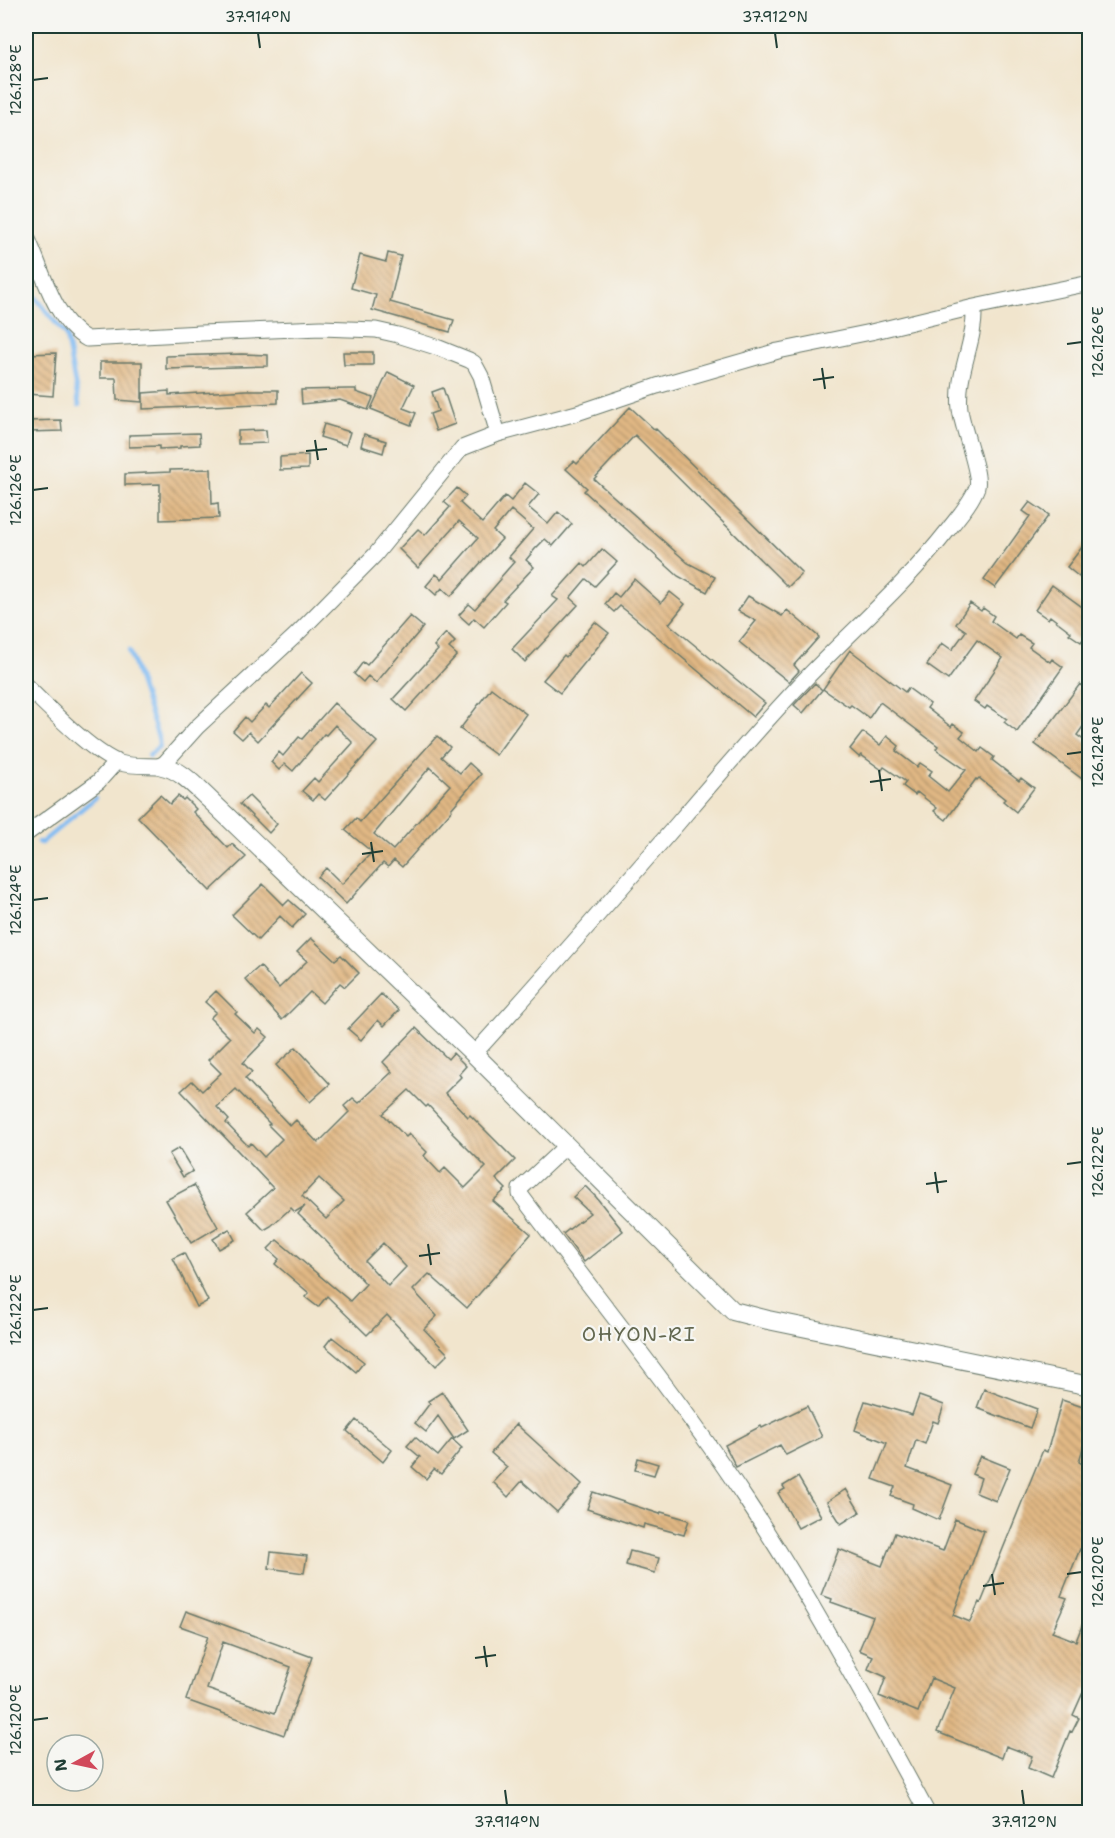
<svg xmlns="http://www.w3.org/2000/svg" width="1115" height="1838" font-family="'Shantell Sans',sans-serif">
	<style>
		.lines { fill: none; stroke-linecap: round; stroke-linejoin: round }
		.stream { stroke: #81bcf3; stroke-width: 4.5 }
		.building { fill: url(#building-back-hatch); fill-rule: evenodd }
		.minor-casing { stroke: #68786a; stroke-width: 17 }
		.tertiary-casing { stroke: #68786a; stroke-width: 20 }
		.minor { stroke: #fff; stroke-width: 15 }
		.tertiary { stroke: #fff; stroke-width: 18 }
		.ticks { fill: none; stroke: #1f3d34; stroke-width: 2 }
		.labels { text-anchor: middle; stroke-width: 4.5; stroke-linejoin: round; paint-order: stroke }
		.quarter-label { font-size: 20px; letter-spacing: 1.5px; fill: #636850; stroke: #f6f6f2 }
		.neatline { fill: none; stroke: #1f3d34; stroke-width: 2 }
		.ticks-label { font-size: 15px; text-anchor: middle; fill: #1f3d34 }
	</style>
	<defs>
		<pattern id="building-back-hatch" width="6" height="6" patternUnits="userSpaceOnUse" patternTransform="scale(1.5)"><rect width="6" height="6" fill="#e1b884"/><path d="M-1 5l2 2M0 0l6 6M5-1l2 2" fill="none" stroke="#b6976d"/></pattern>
	</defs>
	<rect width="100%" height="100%" fill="#f6f6f2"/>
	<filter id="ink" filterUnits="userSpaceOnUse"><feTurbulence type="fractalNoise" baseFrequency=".0167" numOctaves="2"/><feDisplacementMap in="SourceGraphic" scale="12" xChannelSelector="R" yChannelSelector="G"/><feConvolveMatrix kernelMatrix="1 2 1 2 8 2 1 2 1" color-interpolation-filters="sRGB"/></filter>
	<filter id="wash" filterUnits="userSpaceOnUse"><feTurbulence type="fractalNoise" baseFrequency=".008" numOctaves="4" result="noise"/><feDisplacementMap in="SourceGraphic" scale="24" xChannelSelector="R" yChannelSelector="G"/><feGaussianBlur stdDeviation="1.35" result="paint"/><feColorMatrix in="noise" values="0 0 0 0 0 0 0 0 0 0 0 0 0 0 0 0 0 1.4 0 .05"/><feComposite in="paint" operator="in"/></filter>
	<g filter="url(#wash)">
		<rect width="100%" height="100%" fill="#f1e5cd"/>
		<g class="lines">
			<path class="stream" d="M26,285l40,51 13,69
				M129,651l30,89v7l-10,9
				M38,842l3,1 54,-45"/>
		</g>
		<g id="blocks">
			<path class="building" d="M388,253l13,3 -11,46 64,18 -4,12 -78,-22 4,-15 -25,-7 9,-33 26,7z
				M343,352h30v13h-29z
				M56,353l-3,43 -26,-2 1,-40z
				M242,354l26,1v11l-102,3v-13z
				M100,362h42v40l-25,-2 -1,-22h-16z
				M388,372l26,13 -11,23 13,5 -5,12 -40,-16z
				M443,388l12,36 -19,7 -6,-17 8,-3 -6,-19z
				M348,389h8v3l17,6 -5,12 -28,-10 -38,4 -1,-14z
				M246,390h32v13l-135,6v-16l26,-2v4z
				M630,407l25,23 1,-1 146,144 -14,14 -153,-152 -41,44 94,84 27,14 -8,15 -29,-16 -94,-85 3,-3 -21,-19 8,-8 3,3z
				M61,420l1,11 -35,1v-11z
				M324,424l26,8 -4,13 -26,-8z
				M266,430l1,13 -29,1v-13z
				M199,433l1,12 -20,1v2l-21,1v-3l-30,1v-12z
				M364,434l22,7 -3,12 -22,-7z
				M308,455v14l-28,1v-13z
				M211,469l1,35 6,-1 1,15 -59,2v-36l-35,1v-11l45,-2v-2z
				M525,483l14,11 -11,13 20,17 10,-12 14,12 -19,22 -8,-7 -10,10 -9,11 8,7 -31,33 3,2 -22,25 -10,-9 -5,6 -10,-9 10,-11 6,5 26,-30 -1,-1 14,-16 -5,-5 24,-28 -22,-19 -18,21 9,8 -51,57 -9,-8 -6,7 -10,-9 10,-12 6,5 36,-41 -19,-17 -41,47 -19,-19 19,-20 7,6 25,-28 -6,-5 13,-14 9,8 -6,7 22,20 23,-27 6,5z
				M1030,502l19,13 -54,73 -11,-8 46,-64 -7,-5z
				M1089,538v47l-22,-18z
				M602,549l15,13 -22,24 -9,-7 -16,19 8,7 -53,57 -13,-13 46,-49 -6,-4 12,-13 18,-20 4,4z
				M634,579l27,24 9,-11 15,12 -16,20 96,79 -12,14 -124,-104 -9,-7 -6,6 -9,-8 9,-11 5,4z
				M1052,585l37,27v19l-8,11 -12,-8 2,-2 -21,-16 -2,3 -13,-9z
				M748,596l34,20 5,-6 32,27 -25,28 5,6 -10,11 -50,-40 17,-21 -18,-10z
				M970,603l11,8 2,-3 11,8 -3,5 25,18 3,-4 13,8 -3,4 21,15 2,-3 11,8 -46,65 -13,-10 3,-3 -20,-13 -2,3 -11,-8 29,-43 -26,-18 -29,40 -21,-15 15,-22 10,7 14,-19 -10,-7z
				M410,616l13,11 -47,56 -8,-7 -5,6 -9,-8 9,-12 4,3z
				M595,622l14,11 -49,60 -17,-13 21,-25 2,2z
				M446,633l9,9 -6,6 8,7 -51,56 -13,-12 45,-49 -4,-4z
				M850,650l55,42 3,-4 22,16 -3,4 24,19 2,-3 11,8 -4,5 19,15 3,-4 12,9 -2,3 27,21 2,-3 13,10 -18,24 -13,-11 2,-2 -26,-21 -2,2 -1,-1 -30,41 -12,-9 3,-3 -20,-16 -2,3 -12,-9 3,-4 -22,-15 -2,3 -21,-15 -2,2 -9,-8 13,-17 17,13 7,-9 12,10 -3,5 21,16 3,-4 12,8 -4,5 20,16 18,-22 -30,-21 2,-3 -58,-44 -11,16 -18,-13 -2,2 -26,-18z
				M301,673l11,10 -54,58 -9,-9 -7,7 -9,-8 12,-14 5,5 16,-17 3,3z
				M815,683l7,7 -19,23 -9,-8z
				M1080,684l9,8v26l-12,17 12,9v40l-54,-40z
				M491,688l35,26 -30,41 -36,-26z
				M334,703l43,39 -52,58 -7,-6 -5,6 -11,-9 12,-13 4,4 35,-39 -18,-18 -9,10 -2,-1 -31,37 -8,-7 -6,6 -8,-8 8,-10 4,4 16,-19 3,2z
				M437,736l13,11 -9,10 19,16 9,-10 12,11 -30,35 1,1 -50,57 -8,-7 -6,7 -5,-4 -37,41 -28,-27 8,-9 16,16 30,-32 -27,-22 11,-12 4,4zM430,767l20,18 -57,65 -19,-16z
				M160,795l10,9 8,-8 5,4 2,-2 11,11 -3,3 35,36 4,-4 14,13 -36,34 -72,-74z
				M249,796l28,28 -8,9 -29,-29z
				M263,884l21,21 5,-5 16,14 -13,14 -12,-12 -22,24 -26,-25z
				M311,938l24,22 6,-5 18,18 -14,14 -5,-4 -18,20 -12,-11 -28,28 -37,-41 15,-13 19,22 28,-27 -10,-9z
				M216,991l21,21 -2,2 20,19 4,-4 9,8 -25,26 9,9 -7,6 45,48 6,-6 22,23 31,-31 -5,-6 9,-8 6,5 33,-31 -9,-10 33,-34 32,31 5,-6 13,13 -7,8 2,3 -16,16 23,24 2,-2 45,45 -19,19 10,10 -13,12 38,33 -64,74 -38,-34 -16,16 24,26 -13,13 24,25 -12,12 -49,-51 -20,20 -40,-39 -9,11 -13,-10 4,-4 -34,-29 4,-5 -11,-10 9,-9 73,61 16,-17 -41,-44 -27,-26 7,-8 -10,6 -4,-4 -20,18 -7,4 -17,-18 26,-24 -92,-97 11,-10 10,10 19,-18 -13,-13 22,-22 -20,-20 6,-6 -11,-10zM236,1089l34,35 -2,1 14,14 -18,18 -13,-14 -3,3 -22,-23 3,-3 -12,-13zM409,1090l17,17 2,-2 25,27 -1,1 34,34 -21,21 -20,-20 -5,5 -16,-17 3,-4 -18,-18 -3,3 -23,-23zM319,1178l25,23 -18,18 -24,-23zM383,1243l23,24 -18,19 -23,-25z
				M381,994l18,16 -15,16 -6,-6 -17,20 -13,-11z
				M296,1047l34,37 -20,18 -34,-37z
				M179,1148l14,23 -10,6 -14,-23z
				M194,1185l24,42 -27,16 -25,-43z
				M585,1186l11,11 27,34 -39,31 -21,-28 27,-21 -17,-16z
				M229,1229l6,11 -16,9 -6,-10z
				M184,1253l24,48 -11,6 -24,-49z
				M332,1337l32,25 -8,10 -31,-26z
				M984,1389l53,20 -7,19 -53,-20z
				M442,1392l26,38 -14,9 -16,-23 -12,16 -11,-9 15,-20 -2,-2z
				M919,1396l25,9 -6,18 -5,-2 -8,23 -9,-4 -9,28 45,17 -13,35 -27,-12 1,-4 -22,-8 4,-9 -22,-8 14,-36 -32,-13 10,-29 47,14z
				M1062,1400l27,9v18l-10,35 10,6v66l-6,16 -3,-1 -19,47 6,2 -15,34 24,9 13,-33v81l-4,-1 -12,27 6,3 -7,14 -2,-1 -19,47 -23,-10 4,-12 -26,-10 -4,12 -65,-26 18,-44 -24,-10 -13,34 -39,-16 7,-19 -18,-8 5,-13 -14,-6 14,-33 -42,-15 1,-3 -11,-4 18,-46 43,17 13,-33 48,18 12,-32 29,12 -31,84 17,7 9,-20 2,1 62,-153 4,2z
				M807,1406l15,31 -36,18 -6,-10 -44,22 -11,-22 36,-19 1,2z
				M356,1420l36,30 -9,12 -36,-31z
				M516,1424l66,60 -25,28 -35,-31 -14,16 -15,-15 14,-15 -16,-14z
				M415,1437l23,19 14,-17 10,9 -21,26 -7,-5 -8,10 -14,-12 8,-10 -13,-11z
				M980,1456l30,12 -14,33 -20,-8 5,-15 -9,-4z
				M638,1458l20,6 -4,11 -19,-5z
				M798,1477l23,39 -23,12 -20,-35 7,-4 -2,-3z
				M846,1489l14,23 -19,12 -14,-22z
				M593,1492l67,22 1,-2 28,8 -5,15 -40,-11 -1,4 -56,-19z
				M630,1551l29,7 -4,15 -29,-8z
				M271,1552l36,4 -3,17 -35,-5z
				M186,1611l126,46 -28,78 -98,-35 22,-64 -28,-10zM223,1642l68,25 -16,46 -68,-24z"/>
		</g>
	</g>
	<g filter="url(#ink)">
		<use href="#blocks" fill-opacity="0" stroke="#68786a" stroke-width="1.5"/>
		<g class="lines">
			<g class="minor-casing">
				<path id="minor" d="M26,235c16,32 27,86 61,104l114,-6 120,-5 55,2 22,5 41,13 30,12 5,3 7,13 17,58
					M26,686c21,20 67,68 94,77 13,4 27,2 42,3l35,-39 99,-92 79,-80 87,-107 36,-14 79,-21 80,-27 121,-35 93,-19 103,-25 116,-24
					M26,834l72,-52 18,-20
					M474,1054c69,-76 137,-154 204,-231 38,-45 76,-89 116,-132 50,-54 108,-102 154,-161 10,-13 23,-27 29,-43 4,-13 -15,-59 -17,-78 -4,-37 16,-66 14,-102
					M566,1146l-46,43v5c75,101 156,199 225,304 67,101 124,208 182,314"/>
			</g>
			<g class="tertiary-casing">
				<path id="tertiary" d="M162,766c18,3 34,21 48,34l264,254 259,257 35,9 322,66"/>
			</g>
			<use href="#minor" class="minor"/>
			<use href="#tertiary" class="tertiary"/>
		</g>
	</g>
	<path class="ticks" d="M258,33l2,15M775,33l2,15M33,80l15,-2M1067,344l15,-2M822,368l3,21M813,380l21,-3M315,440l3,20M306,451l21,-2M33,490l15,-2M1067,754l15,-2M879,770l3,21M870,782l21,-3M371,842l3,20M362,854l21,-3M33,900l15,-2M1067,1164l15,-2M935,1172l3,21M926,1184l21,-3M428,1244l3,21M419,1256l21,-3M33,1310l15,-2M992,1574l3,21M1067,1574l15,-2M983,1586l21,-3M484,1646l3,21M475,1658l21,-3M33,1720l15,-2M505,1790l2,15M1022,1790l2,15"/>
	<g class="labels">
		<g class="quarter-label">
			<text x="639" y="1341">OHYON-RI</text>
		</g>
	</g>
	<rect width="1115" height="1838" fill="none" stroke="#f6f6f2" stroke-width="66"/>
	<g transform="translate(75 1763) rotate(262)"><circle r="28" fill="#f6f6f2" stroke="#a0aca6" stroke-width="1.5"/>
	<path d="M0-4.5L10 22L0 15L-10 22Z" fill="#d1495b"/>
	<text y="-9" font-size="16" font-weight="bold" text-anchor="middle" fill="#1f3d34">N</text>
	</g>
	<rect x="33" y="33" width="1049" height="1772" class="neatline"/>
	<g class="ticks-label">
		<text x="258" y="22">37.914°N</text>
		<text x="775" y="22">37.912°N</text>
		<text transform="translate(16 80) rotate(-90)" y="5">126.128°E</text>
		<text transform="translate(1098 342) rotate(-90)" y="5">126.126°E</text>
		<text transform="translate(16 490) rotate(-90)" y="5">126.126°E</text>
		<text transform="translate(1098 752) rotate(-90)" y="5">126.124°E</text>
		<text transform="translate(16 900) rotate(-90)" y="5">126.124°E</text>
		<text transform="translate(1098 1162) rotate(-90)" y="5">126.122°E</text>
		<text transform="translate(16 1310) rotate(-90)" y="5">126.122°E</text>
		<text transform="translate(1098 1572) rotate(-90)" y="5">126.120°E</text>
		<text transform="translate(16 1720) rotate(-90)" y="5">126.120°E</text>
		<text x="507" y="1827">37.914°N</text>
		<text x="1024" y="1827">37.912°N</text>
	</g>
</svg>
